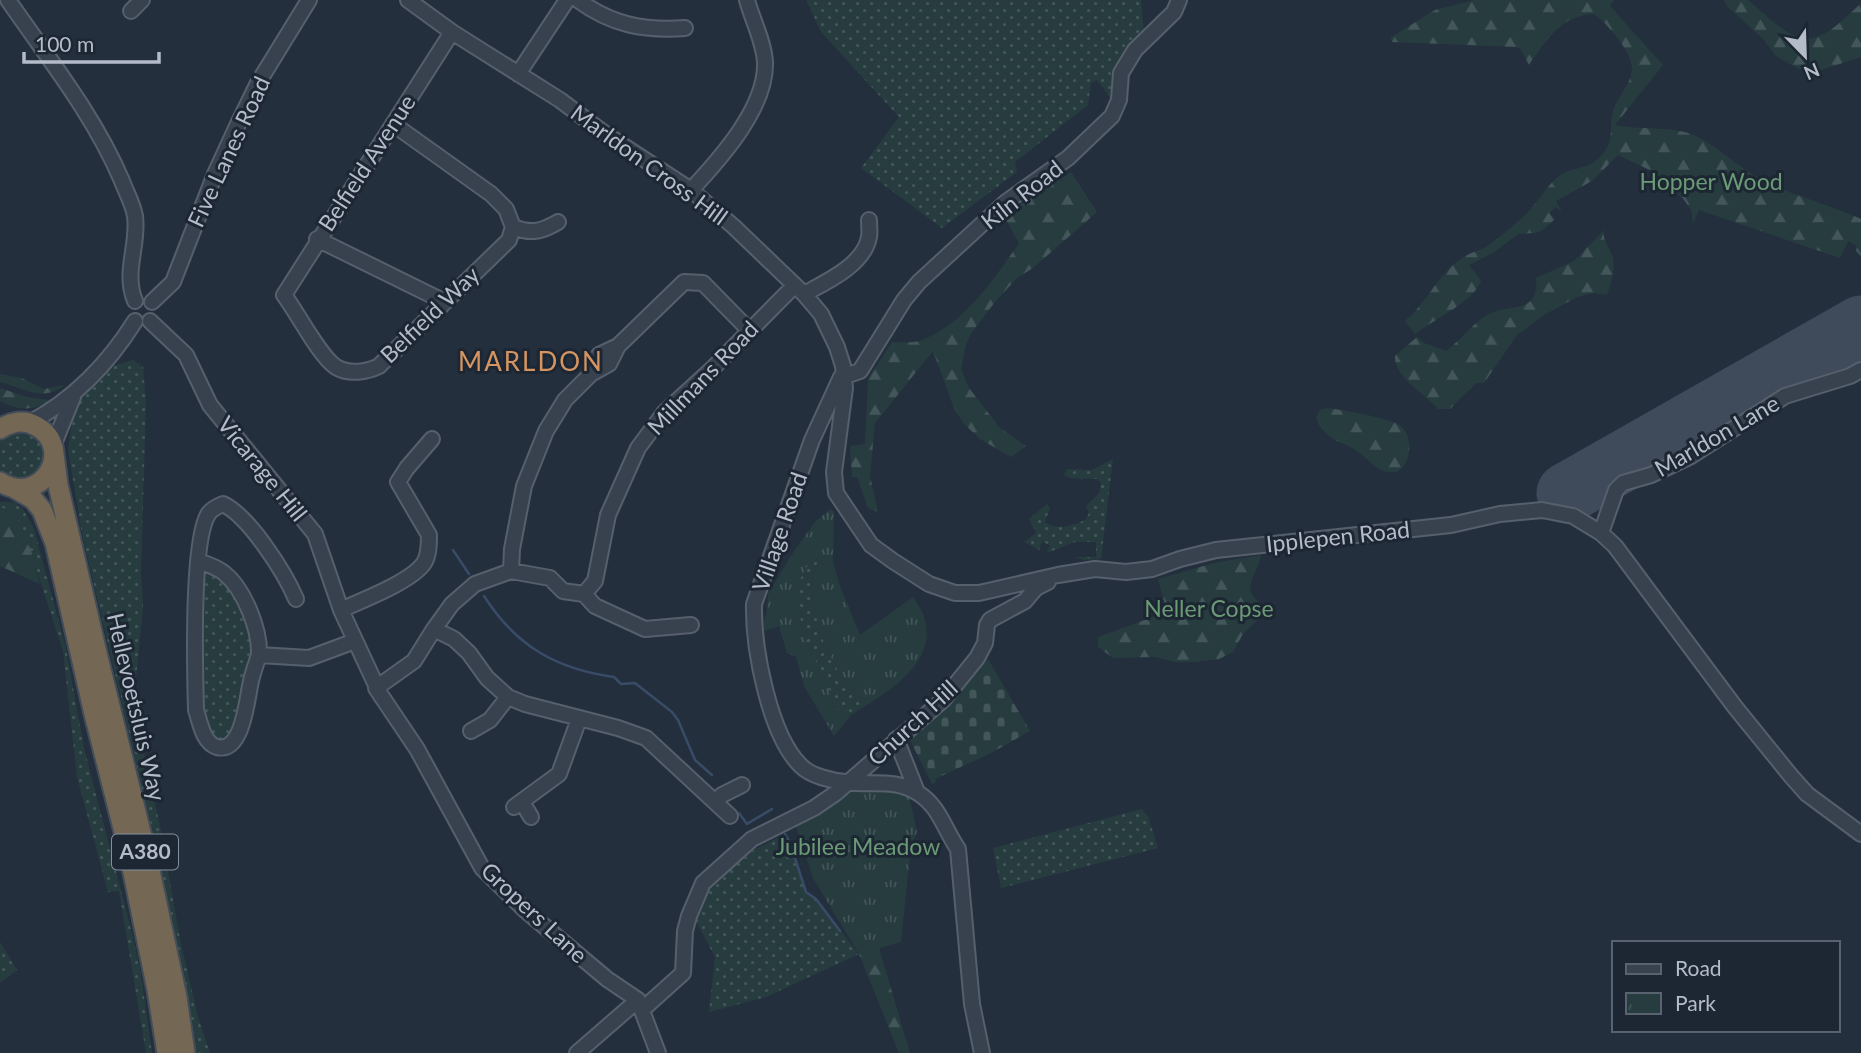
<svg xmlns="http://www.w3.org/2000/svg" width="1861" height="1053" font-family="Lato,sans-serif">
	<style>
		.grass { fill: url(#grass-dots) }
		.forest { fill: url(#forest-firs) }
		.cemetery { fill: url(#cemetery-stones) }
		.park { fill: url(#park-tufts) }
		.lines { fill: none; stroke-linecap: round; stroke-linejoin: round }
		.stream { stroke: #394c67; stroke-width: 2.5 }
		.runway { stroke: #3f4a5a; stroke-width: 61 }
		.minor-casing { stroke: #565f6c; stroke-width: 18 }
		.highway-casing { stroke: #434c59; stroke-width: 23 }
		.minor { stroke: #38414e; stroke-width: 14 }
		.highway { stroke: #746855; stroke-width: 19 }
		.labels { text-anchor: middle; stroke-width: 6; stroke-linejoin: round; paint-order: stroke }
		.shield { fill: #1d2633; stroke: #878f9c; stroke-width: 2 }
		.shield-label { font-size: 21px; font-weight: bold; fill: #b4bcc9 }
		.street-label { font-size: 23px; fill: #b4bcc9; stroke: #1d2633 }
		.park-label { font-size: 23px; fill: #6b9a76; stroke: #1d2633 }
		.quarter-label { font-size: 26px; letter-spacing: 2px; fill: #d59563; stroke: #1d2633 }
	</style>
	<defs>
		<pattern id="grass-dots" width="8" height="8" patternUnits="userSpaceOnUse" patternTransform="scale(1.75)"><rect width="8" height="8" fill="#263c3f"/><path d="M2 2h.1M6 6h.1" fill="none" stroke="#435659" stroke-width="1.8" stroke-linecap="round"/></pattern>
		<pattern id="forest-firs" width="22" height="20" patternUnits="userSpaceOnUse" patternTransform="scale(1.75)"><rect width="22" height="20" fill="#263c3f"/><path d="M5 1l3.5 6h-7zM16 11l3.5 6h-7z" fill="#435659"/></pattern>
		<pattern id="cemetery-stones" width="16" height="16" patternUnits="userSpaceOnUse" patternTransform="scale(1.75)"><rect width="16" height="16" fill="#263c3f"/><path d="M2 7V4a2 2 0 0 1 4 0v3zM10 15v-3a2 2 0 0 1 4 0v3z" fill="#435659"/></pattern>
		<pattern id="park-tufts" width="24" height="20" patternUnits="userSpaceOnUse" patternTransform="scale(1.75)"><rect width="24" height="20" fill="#263c3f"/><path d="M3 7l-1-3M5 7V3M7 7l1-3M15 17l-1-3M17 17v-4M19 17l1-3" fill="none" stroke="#435659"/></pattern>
	</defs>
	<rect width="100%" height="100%" fill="#242f3e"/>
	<path class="grass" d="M806,0h335l3,34 -29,42 -4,23 -14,-19 -6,3 -3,22 -73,57 2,10 -75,56 -81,-60 38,-51 -78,-85z
		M133,360l10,7 3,36 -5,169 2,35 -8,82 12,82 12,50 22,123 17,73 12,36h-16l-12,-85 -27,-125 -73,-309 -14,-84 4,-28 7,-22 33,-34z
		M0,430h33c4,6 10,13 11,20 3,15 -13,31 -28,29 -5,-1 -11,-4 -16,-5z
		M1113,459l-12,100 -17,1 -9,-3h21v-15h-21l-28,11 3,-8 -8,-3 -3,8 -15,-8 12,-9 -7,-14 18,-15 3,4 -5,14c10,9 30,4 41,-3l3,-6 -3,-7 13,-13 2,-10 -3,-4 -29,-1 -5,-3 3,-6 25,1z
		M0,502h14l9,7 11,20 32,119 18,100 48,185 9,41 11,79h-6l-27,-162 -11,1 -31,-115 -14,-126 -39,-119 -11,-18 -13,-7z
		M811,558l7,2 -7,27 3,21 8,30 27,56 24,7 -22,14 -12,-3 -6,-7 -3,-14 -27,-56 -7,-40 1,-10z
		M209,570c9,3 14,10 20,17 38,41 23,110 0,155l-15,-2 -13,-29 1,-137z
		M1142,809l6,7 10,32 -157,40 -8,-40z
		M785,834l5,9 16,49 10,7 43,55 -93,43 -57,15 6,-55 -23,-43 15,-25 47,-39z
		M0,942l17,28 -17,13z"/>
	<path class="forest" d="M1475,0h139l-4,6 53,59 -48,60c25,5 53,1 77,9 25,12 45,32 68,45 32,17 68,25 101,40v37l-5,-5 1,-5 -9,-5 -8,17 -141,-48 -6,13 -2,-13 -9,-13 -13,-8 -13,-16 -38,-18 -26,26 -36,20 6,11 -6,-5 -7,6 6,6c-19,17 -14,13 -37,15l-25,19 -24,12 12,15c-4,20 -50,41 -66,54l-10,-13c22,-18 32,-46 57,-63 7,-5 16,-7 24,-11 13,-9 26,-20 38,-31 11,-10 25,-33 35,-40 18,-11 32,-5 46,-25 8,-12 5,-23 7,-36 3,-16 18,-29 20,-44 2,-17 -25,-48 -38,-57 -33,1 -48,26 -65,51l-8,-15 -4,-3 -125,-5 -2,-4 45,-28z
		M1724,0h24c51,45 60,56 113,3v54l-43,14 -21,-3 -21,-12 -13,-17 -36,-33z
		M1071,172l26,40 -64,56 -16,10 -22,24 -23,30 -6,12 -5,25 8,19 31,40 26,18 -15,11 -31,-18 -16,-15 -10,-16 -21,-57 -58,72 -5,53 8,36 -10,-4 -11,-31h-5l-2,-31 15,-2 3,-65 24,-37c9,0 20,1 28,-1 45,-17 73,-61 99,-98l-16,-28z
		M1604,230c-2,12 7,18 9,29 2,11 -2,25 -6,36l-13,-2 -17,4 -33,18 -27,20 -33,48h-8l-26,26h-12c-13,-15 -44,-32 -43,-53l22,-19 7,6 22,8c14,-10 30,-31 43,-37 19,-11 51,2 47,-36l38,-17z
		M0,374l22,4 22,11 21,-4c-24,18 -40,3 -65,-3z
		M0,388l27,9 21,3v3c-17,8 -32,7 -48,-2z
		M1327,408c12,1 66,11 74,18 16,14 8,54 -17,45 -11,-4 -18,-14 -27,-20 -17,-11 -31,-10 -41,-33l4,-8z
		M0,507c28,7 32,53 40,77l-40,-18z
		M1261,555c-3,18 -21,35 -2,47l2,8 -4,10 -14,14 -10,18 -14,7 -25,3h-19l-20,-5 -42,1 -15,-11v-10l69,-25 -9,-33 56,-16z
		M879,948l31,105h-11l-40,-99z"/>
	<path class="cemetery" d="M985,654l45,77 -39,22 -56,26 1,3 -4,2 -26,-52z"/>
	<path class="park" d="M830,509l4,3 -1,50 8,27 19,46 53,-38c4,7 9,13 11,20 13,38 -23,66 -51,84l-24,-7 -27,-56 -8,-30 -3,-21 7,-27 -7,-1 -14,26 -1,10 7,39 27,57 3,14 6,7 12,3 -17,21 -30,-50 -8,-29 -9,-4 -8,-27 -15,5 -3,-2 6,-17 1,-18 22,-37 25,-35z
		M858,787l50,4 9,41 -6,13 -10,97 -42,12 -46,-76 -17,-52 44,-31z"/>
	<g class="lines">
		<path class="stream" d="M453,550l16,24
			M484,596c32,50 72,73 130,81l7,7 14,-1 37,29 6,8 17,40 17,15
			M739,813l8,11 25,-15
			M785,834l5,9 16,49 10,7 24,32"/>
		<path class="runway" d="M1567,493l294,-167"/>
		<g class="minor-casing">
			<path id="minor" d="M8,0c40,58 86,115 114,181 4,11 11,23 13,35 4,29 -12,56 0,85
				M408,0l44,32 108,68 44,33 87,57 42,36 71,68 17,20 16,33 6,19 2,22 -11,84 2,21 35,52 22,16 36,23 26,9h24l79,-18 37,-6 31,3 26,-3 28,-10 36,-9 235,-25 49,-11 42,-4 31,6 28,17 14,13 120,161 56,69 16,18 54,40
				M578,0c34,25 66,31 107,28
				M131,11l11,-11
				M452,32l-168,263c13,17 36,62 52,72 13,8 31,5 43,-1l130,-126 4,-13
				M518,74l49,-74
				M393,124l98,70 15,15 7,18c18,7 28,5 45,-5
				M691,190c29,-31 76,-83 74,-128 -1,-20 -13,-43 -18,-62
				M317,239l128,63
				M804,294c22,-12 60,-29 65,-57 1,-5 0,-11 0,-17
				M152,302l21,-20 42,-108 23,-50 20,-41 51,-83
				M150,321l36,34 24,50 105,129 26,76 40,86
				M843,373l8,1 9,-3 44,-71 15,-18 87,-80 62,-44 44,-42 7,-16 2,-27 14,-23 39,-38 5,-12
				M591,374l8,-19 19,-9 66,-64 19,1 46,47
				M841,377l-29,63 -58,164c-1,43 15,131 47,162 10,10 31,15 45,16 26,4 48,-4 72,11 22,14 26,36 40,56l14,155 10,49
				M29,423c43,-22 80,-60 106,-102
				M53,446l20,-49
				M1601,533l15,-43 7,-7 28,-8 40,-19 94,-60 65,-20 11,-6
				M198,561c9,3 19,6 26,12 20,16 36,56 35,82
				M511,571l1,-22 12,-63 22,-55 19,-31 26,-26 18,-10 9,-18
				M584,594l11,-13 13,-66 30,-67 26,-35 47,-43 83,-84
				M296,599c-11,-26 -47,-83 -73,-95 -5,2 -10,4 -14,9 -18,25 -14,161 -13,197 4,12 7,33 21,37 26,7 30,-49 34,-66 2,-9 5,-17 8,-26l50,3 46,-17
				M341,610c21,-10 70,-28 83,-47 5,-8 5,-19 5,-28l-31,-53 9,-14 25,-29
				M434,629l18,-25 23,-20 36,-13 39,7 13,13 21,3 11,12 50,23 46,-4
				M376,688l41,61 65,119 43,42 82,69 31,21 20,53
				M376,688l38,-27 20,-32 20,10 15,14 18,25 21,19 17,7 93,24 28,10 84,78
				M471,731l19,-11 18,-23
				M896,739l21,53
				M716,801l6,-6 20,-10
				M522,802l9,15
				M514,807l45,-33 20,-55
				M643,1009l40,-36 2,-42 4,-15 14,-33 49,-44 62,-31 22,-15 107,-93 34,-42 8,-15 2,-18 3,-5 35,-19 11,-13 12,-6
				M577,1053l61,-53"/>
		</g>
		<g class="highway-casing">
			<path id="highway" d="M0,429c11,-7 24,-10 36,-3 40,22 6,82 -36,56
				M54,454l4,31 39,168 51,208 29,136 8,56
				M14,488l19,11 9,11 13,33 39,171 34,134 29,142 10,63"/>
		</g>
		<use href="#minor" class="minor"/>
		<use href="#highway" class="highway"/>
	</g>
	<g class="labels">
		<rect class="shield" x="112" y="834.5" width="66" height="35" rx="5"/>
		<g class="shield-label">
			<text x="145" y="859">A380</text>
		</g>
		<g class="street-label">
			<text transform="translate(229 152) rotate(-65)" y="8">Five Lanes Road</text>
			<text transform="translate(367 163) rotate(-57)" y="8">Belfield Avenue</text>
			<text transform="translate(649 165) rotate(36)" y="8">Marldon Cross Hill</text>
			<text transform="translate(1022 195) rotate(-38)" y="8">Kiln Road</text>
			<text transform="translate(430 315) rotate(-44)" y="8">Belfield Way</text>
			<text transform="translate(703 378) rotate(-46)" y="8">Millmans Road</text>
			<text transform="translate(1717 436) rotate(-30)" y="8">Marldon Lane</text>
			<text transform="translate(262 469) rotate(51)" y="8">Vicarage Hill</text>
			<text transform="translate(780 532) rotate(-71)" y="8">Village Road</text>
			<text transform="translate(1338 537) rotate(-6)" y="8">Ipplepen Road</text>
			<text transform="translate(136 707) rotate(77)" y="8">Hellevoetsluis Way</text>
			<text transform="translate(913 723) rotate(-43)" y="8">Church Hill</text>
			<text transform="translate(534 913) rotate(43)" y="8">Gropers Lane</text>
		</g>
		<g class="park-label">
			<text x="1711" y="190">Hopper Wood</text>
			<text x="1209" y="617">Neller Copse</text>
			<text x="858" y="855">Jubilee Meadow</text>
		</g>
		<g class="quarter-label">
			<text x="531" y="371">MARLDON</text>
		</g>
	</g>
	<rect x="1612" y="941" width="228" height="91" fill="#1d2633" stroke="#59626f" stroke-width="2"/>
	<rect x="1626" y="964" width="35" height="10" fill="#38414e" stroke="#59626f" stroke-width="2"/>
	<text x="1675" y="976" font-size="21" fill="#b4bcc9">Road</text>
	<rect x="1626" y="993" width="35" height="21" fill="url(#park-tufts)" stroke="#59626f" stroke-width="2"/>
	<text x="1675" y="1011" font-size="21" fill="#b4bcc9">Park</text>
	<g transform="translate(1805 56) rotate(157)" stroke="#1d2633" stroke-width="5" paint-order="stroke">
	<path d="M0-5L12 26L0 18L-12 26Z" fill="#b4bcc9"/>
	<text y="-10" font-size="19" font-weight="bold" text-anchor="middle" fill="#b4bcc9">N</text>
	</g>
	<path d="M24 52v10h135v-10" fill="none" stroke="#b4bcc9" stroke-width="3.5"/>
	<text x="35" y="52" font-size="21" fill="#b4bcc9" stroke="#1d2633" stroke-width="5" paint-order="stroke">100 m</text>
</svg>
